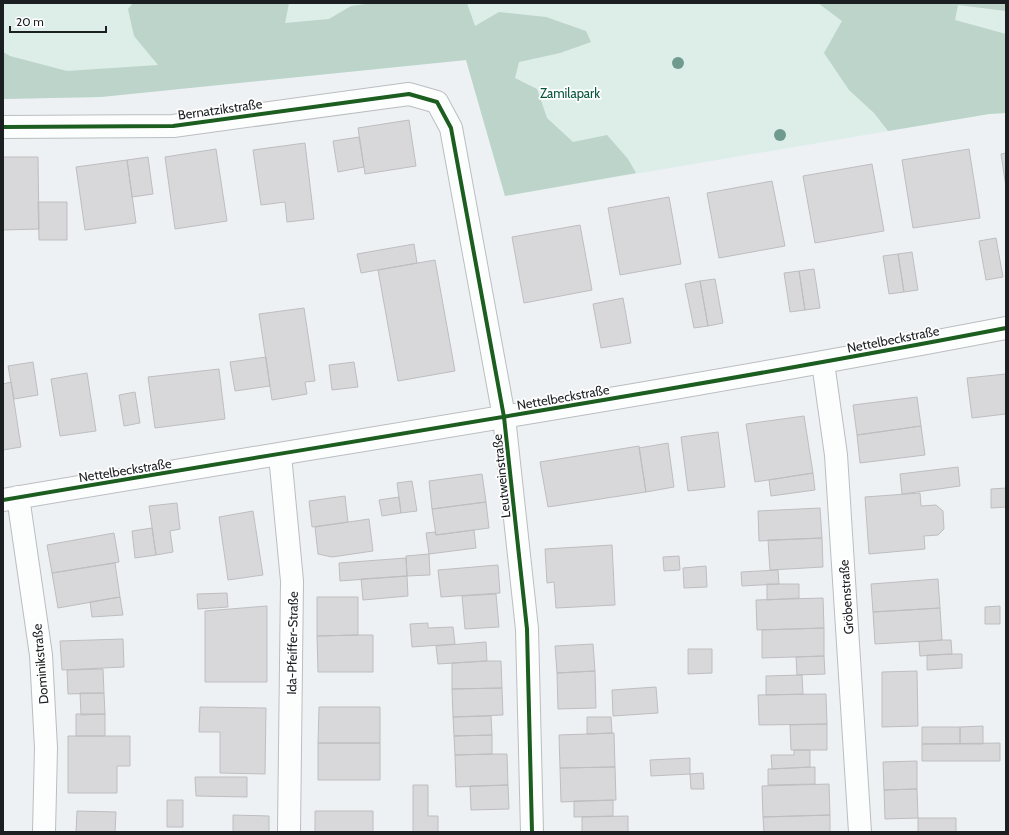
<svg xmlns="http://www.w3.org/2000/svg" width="1009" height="835" font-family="Cabin,sans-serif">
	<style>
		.green { fill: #ddede7 }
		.forest { fill: #bcd4ca }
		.building { fill: #d8d7d9; stroke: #bebec0 }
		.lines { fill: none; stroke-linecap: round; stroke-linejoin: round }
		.street-casing { stroke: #bbbec1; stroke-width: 24 }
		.street { stroke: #fcfdfd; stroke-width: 22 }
		.cycleway-casing { stroke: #fff; stroke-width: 6 }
		.cycleway { stroke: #1b5e20; stroke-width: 4 }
		.tree { fill: #6f9b8e }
		.labels { text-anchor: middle; stroke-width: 3.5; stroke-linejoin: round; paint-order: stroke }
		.park-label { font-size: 13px; fill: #07553b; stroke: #fff }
		.street-label { font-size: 13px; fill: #1c1f21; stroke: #fff }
	</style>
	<rect width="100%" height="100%" fill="#eef1f4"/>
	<path class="green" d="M3,3h1003v110l-17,1 -484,82 -39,-136 -365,37 -98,2z"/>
	<path class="forest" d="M133,3h156l-4,20 44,-4 22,-13 22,-3h94l8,23 24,-14 47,5 40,14 5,11 -31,11 -41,9 -4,16 22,11 10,29 26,24 34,-7 21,24 8,14 -131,23 -39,-136 -365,37 -98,2v-47l7,4 57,15 91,-6 -24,-29 -6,-27z
		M818,3h188v8l-48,-6 -3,15 51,14v79l-17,1 -101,17 -14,-18 -25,-23 -25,-37 18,-32z"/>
	<path class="building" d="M409,120l7,46 -51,8 -7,-46z
		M359,137l5,30 -26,5 -5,-31z
		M305,143l9,76 -27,3 -2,-20 -24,3 -8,-55z
		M216,149l11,72 -52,8 -10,-72z
		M969,149l11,69 -67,10 -11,-68z
		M1006,153v34l-5,-33z
		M3,157h35l1,72 -36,1z
		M148,157l5,37 -21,3 -5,-37z
		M127,160l9,63 -51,7 -9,-63z
		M872,164l12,67 -69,12 -12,-67z
		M772,181l13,65 -66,12 -12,-65z
		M669,197l12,67 -61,11 -12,-67z
		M38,202h29v38h-28z
		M580,225l12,65 -68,13 -12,-66z
		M996,238l7,39 -17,3 -7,-39z
		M414,244l3,19 -56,10 -4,-19z
		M912,252l6,38 -14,2 -6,-38z
		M898,254l6,38 -15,2 -6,-38z
		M435,260l20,111 -57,10 -20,-111z
		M814,269l6,39 -15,2 -6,-39z
		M799,271l6,39 -15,2 -6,-39z
		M715,279l8,44 -15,3 -8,-45z
		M700,281l8,45 -14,2 -9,-44z
		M623,298l8,45 -30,5 -8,-44z
		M304,308l11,73 -10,1 2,12 -35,6 -13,-86z
		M266,357l4,29 -35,5 -5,-29z
		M33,362l5,33 -24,4 -6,-33z
		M354,362l4,25 -26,3 -3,-25z
		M219,369l6,50 -70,9 -7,-51z
		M87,373l9,58 -36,5 -9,-57z
		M1006,374v40l-34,4 -5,-40z
		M11,382l10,65 -18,3v-66z
		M135,392l5,31 -16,3 -5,-31z
		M917,397l4,29 -64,9 -4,-30z
		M804,416l9,57 -58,9 -9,-58z
		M921,426l4,29 -65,8 -3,-28z
		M718,432l7,55 -37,4 -7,-54z
		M668,443l6,44 -28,5 -7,-44z
		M639,446l7,46 -98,15 -8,-45z
		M958,467l2,19 -58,8 -2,-20z
		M813,473l2,17 -44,6 -2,-16z
		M482,474l4,28 -54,7 -3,-28z
		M412,481l5,30 -16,2 -4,-30z
		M1006,488v19l-15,1v-19z
		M920,493l1,13 15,-1 7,6 1,18 -6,6 -14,1 1,13 -56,5 -4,-57z
		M345,496l3,26 -36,5 -3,-26z
		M399,497l2,16 -19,3 -3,-16z
		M486,502l3,26 -53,7 -4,-26z
		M177,503l3,26 -10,2 3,21 -17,3 -7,-49z
		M820,508l2,30 -63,3 -1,-30z
		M253,511l10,64 -35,5 -9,-63z
		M369,519l4,32 -41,6 -14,-3 -3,-27z
		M152,528l4,27 -21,3 -3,-27z
		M474,530l2,18 -47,6 -3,-21 9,-1 1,3z
		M114,533l5,29 -67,11 -5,-28z
		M822,538l1,29 -53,3 -2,-30z
		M612,545l3,60 -59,3 -2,-26 -7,1 -2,-34z
		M429,554l1,21 -23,1 -1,-20z
		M679,556l1,14 -16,1 -1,-14z
		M406,558l1,18 -67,5 -1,-18z
		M115,563l5,34 -62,11 -6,-35z
		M498,565l2,28 -59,4 -3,-27z
		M706,566l1,21 -23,1 -1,-20z
		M778,570l1,14 -37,2 -1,-14z
		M407,576l1,20 -45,4 -2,-21z
		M938,579l2,29 -67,4 -2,-28z
		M767,584h32v14l-32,2z
		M227,593l1,14 -30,2 -1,-15z
		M496,594l3,33 -34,2 -3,-33z
		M120,597l3,18 -31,2 -2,-15z
		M317,597h41v38l-41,1z
		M823,598l1,30 -67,2 -1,-30z
		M267,606v76h-62v-71z
		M1000,606v18h-15v-17z
		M940,608l2,32 -67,4 -2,-32z
		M428,623v5l25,-1 2,17 -43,3 -2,-23z
		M824,628v28l-62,2v-28z
		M358,635h15v37h-55l-1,-36z
		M123,639l1,28 -62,3 -2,-29z
		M942,640h9l1,14 -32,2 -1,-14z
		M486,642l1,19 -49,3 -2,-18z
		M593,644l2,27 -38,2 -2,-27z
		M688,649h24v24l-24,1z
		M952,654h10v14l-35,2v-15z
		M824,656l1,18 -28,1 -1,-18z
		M487,661h14l1,27 -50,1v-26z
		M103,669l1,24 -36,1 -1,-24z
		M595,671l1,37 -38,1 -1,-36z
		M917,671l1,55 -36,1v-55z
		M802,675l1,19 -37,1v-19z
		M656,687l2,26 -45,3 -1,-26z
		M502,688l1,27 -50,2 -1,-28z
		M80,693h24l1,21 -24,1z
		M826,694l1,30 -68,1 -1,-30z
		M200,707l66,1 -1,66 -45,-1v-41h-21z
		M319,707h61v36h-62z
		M76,714h29v22h-29z
		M491,716l1,19 -38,1 -1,-19z
		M587,717h24l1,16 -25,1z
		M827,724v26h-36l-1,-25z
		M983,726v18h-23v-17z
		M922,727h38v17h-38z
		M614,733l1,34 -55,1 -1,-33z
		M492,735v19l-37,1 -1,-19z
		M68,736h62v30h-13v27h-49z
		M318,743h62v37h-62z
		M1000,743v18h-78v-17z
		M794,750h16v17l-38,2 -1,-14h23z
		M492,754h15l1,31 -52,2 -1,-32z
		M690,758v16l-39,2 -1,-16z
		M917,761v28l-33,1 -1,-28z
		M615,767l1,33 -55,2 -1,-34z
		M815,767v17l-47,1v-16z
		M703,773l1,16h-13l-1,-15z
		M195,777h52v20l-51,-1z
		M829,784l1,31 -67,2 -1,-31z
		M413,785h15v31h10v16h-25z
		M508,785l1,24 -38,1 -1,-24z
		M917,789l1,29 -33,1 -1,-29z
		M167,800h16v27h-16z
		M613,800v16l-39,1v-16z
		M77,811l39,1 -1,20h-39z
		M315,811h58v21h-58z
		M233,815l36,1v16h-36z
		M830,815v17h-66l-1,-15z
		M628,816v16h-46v-15z
		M918,818h38v14h-38z"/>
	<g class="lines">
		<g class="street-casing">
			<path id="street" d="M3,127l170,-1 236,-32 28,8 14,26 53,289 23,212 5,203
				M823,363l13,92 24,377
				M280,455l12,126 -3,251
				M18,497l23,158 5,93 -2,84
				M3,500c334,-57 670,-108 1003,-172"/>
		</g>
		<use href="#street" class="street"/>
		<g class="cycleway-casing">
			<path id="cycleway" d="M3,127l170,-1 236,-32 28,8 14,26 53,289 23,212 5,203
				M3,500c334,-57 670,-108 1003,-172"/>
		</g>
		<use href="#cycleway" class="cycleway"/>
	</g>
	<g class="tree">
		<circle cx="678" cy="63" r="6"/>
		<circle cx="780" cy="135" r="6"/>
	</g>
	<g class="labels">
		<g class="park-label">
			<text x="570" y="98">Zamilapark</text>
		</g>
		<g class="street-label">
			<text transform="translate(220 109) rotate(-8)" y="5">Bernatzikstraße</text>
			<text transform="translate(893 339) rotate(-11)" y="5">Nettelbeckstraße</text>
			<text transform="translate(563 397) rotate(-10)" y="5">Nettelbeckstraße</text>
			<text transform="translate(125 470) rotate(-9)" y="5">Nettelbeckstraße</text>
			<text transform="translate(501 476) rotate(-96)" y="5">Leutweinstraße</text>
			<text transform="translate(846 597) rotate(-94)" y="5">Gröbenstraße</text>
			<text transform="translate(292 643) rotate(-89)" y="5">Ida-Pfeiffer-Straße</text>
			<text transform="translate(40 664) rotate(-95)" y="5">Dominikstraße</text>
		</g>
	</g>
	<rect width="1009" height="835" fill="none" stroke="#1c1f21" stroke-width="8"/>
	<path d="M10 26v6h96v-6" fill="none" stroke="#1c1f21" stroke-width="2"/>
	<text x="16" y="26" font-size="12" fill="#1c1f21" stroke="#ffffff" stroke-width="3" paint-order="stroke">20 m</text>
</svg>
